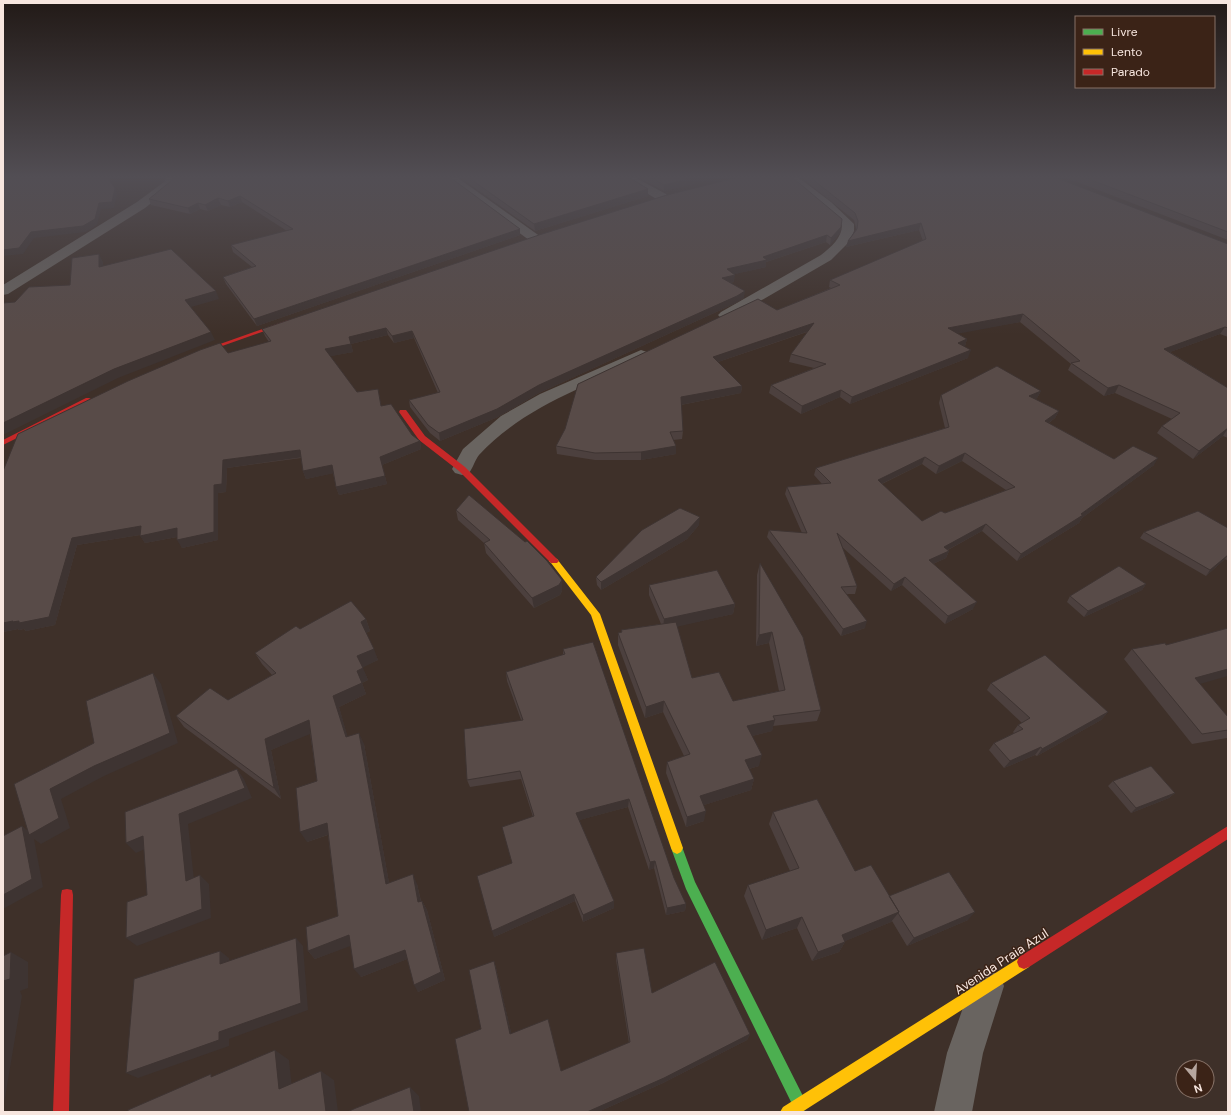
<svg xmlns="http://www.w3.org/2000/svg" width="1231" height="1115" font-family="'DM Sans',sans-serif">
	<style>
		.lines { fill: none; stroke-linecap: round; stroke-linejoin: round }
		.street { fill: #696460; fill-rule: evenodd }
		.fast { fill: #4caf50; fill-rule: evenodd }
		.slow { fill: #ffc107; fill-rule: evenodd }
		.jam { fill: #c62828; fill-rule: evenodd }
		.wall { fill: #4c403e; fill-rule: evenodd }
		.shaded-wall { fill: #3e3432 }
		.building { fill: #584b48; stroke: #3e3432; fill-rule: evenodd }
		.labels { text-anchor: middle; stroke-width: 3; stroke-linejoin: round; paint-order: stroke }
		.near-street-label { font-size: 13px; fill: #f7e6df; stroke: #3b2317 }
	</style>
	<rect width="100%" height="100%" fill="#3e3029"/>
	<g class="lines">
		<path class="street" d="M166,178h12l-5,8 -28,22 -137,86 -5,1v-10l134,-83 27,-20z
			M445,178h13l83,59 -2,3h-10z
			M622,178h14l30,16 2,3 -2,3h-8z
			M786,178h13l32,24 23,22v7l-5,11 -18,18 -100,58 -5,2 -5,-2 -3,-3 3,-3 100,-57c10,-8 21,-17 21,-30l-19,-17z
			M641,350l6,2 2,3 -2,3c-58,27 -124,49 -168,97 -4,5 -6,13 -10,18l-7,2 -7,-2 -3,-4 11,-20 38,-33 39,-22z
			M987,969l12,5 5,12 -21,67 -11,59h-38l13,-59 28,-79z"/>
		<path class="fast" d="M677,842l4,2 14,38 110,218 3,5 -3,5 -4,2 -6,-2 -109,-221 -15,-41 2,-4z"/>
		<path class="slow" d="M554,558l3,1 43,55 83,234 -2,4 -4,2 -4,-2 -2,-4 -80,-233 -40,-52 -2,-2 2,-2z
			M1024,955l5,2 2,5 -2,5 -227,145h-22l3,-5z"/>
		<path class="jam" d="M288,320l5,1 -99,35h-4l-1,-1z
			M86,398h3l4,2 -90,45v-5z
			M400,410h6l19,26 40,31 94,94 -2,2h-6l-92,-92 -40,-31 -20,-28z
			M1228,826v13l-199,128 -5,2 -5,-2 -2,-5 2,-5z
			M67,889l5,1 1,5 -4,217h-16l8,-217 1,-5z"/>
	</g>
	<path class="wall" d="M461,178h169l18,11v7l-113,35z
		M640,178h78l-54,13z
		M802,178h255l171,66v93l-8,-3 -50,18 58,36v50l-5,-2 -30,23 -36,-26 5,-7 10,-7 -57,-26 -11,3 -36,-26 3,-6 -51,-42 -63,11 10,6 -2,7h-1l4,12 -118,46 -10,-7 -39,17 -32,-21 2,-8 43,-17 -25,-6 2,-8 16,-22 -89,30 24,24 -1,7 -60,12 2,26 -1,8 -9,1 3,14 -35,6h-46l-38,-6 -1,-8 221,-136 54,-22 -2,-1 1,-7 93,-39 -4,-11 -73,17 2,-6 8,-11v-2l-2,-8z
		M1067,178h161v62z
		M171,181l349,54 -263,91 -31,-42 -3,-7 29,-10 -19,-15 -2,-7 56,-14 -45,-29 -12,5 -9,-2 -13,6 -8,-2 -10,5 -39,-9 -2,-6z
		M841,227l-1,6 -10,12 -4,-3 -60,20v5l-32,7v8l-4,1 14,15 -8,5 -197,90 -41,24 -58,24 -10,-8 -20,-26 -1,-7 29,-7 -24,-55 -20,5 -6,-8 -37,9 2,8 -23,4 27,36 21,-3 3,17 31,29 8,6 1,8 -39,16 5,19 -48,11 -3,-8 -3,-14 -27,6 -3,-8 -2,-13 -74,10 -1,24 -8,1v47l-36,8 -5,-11 -32,6 -5,-8 -63,10 -22,80 -29,6 -2,-2 -5,1 -1,-1 -15,3 225,-279 41,-11 -4,-6 -3,-7z
		M1041,391l-4,7 -2,1 24,12 -4,7 -6,5 65,36 40,6 -72,53 -3,5 -62,38 -35,-30 -34,19 1,1 -3,7 -13,6 40,45 -28,15 -43,-39 -11,6 -49,-44 15,39 -2,8h-8l18,34 -24,8 -74,-99 2,-7 33,3 -17,-39 2,-7 35,-3 -8,-9 2,-7 129,-40 -6,-25 2,-8zM962,461l44,29 -61,23 -23,8 -40,-37 40,-20 14,10z
		M456,510l106,81 -2,4 -26,13 -48,-55 -2,-10 -26,-23z
		M699,525l-12,14 -86,51 -4,-5 -1,-8z
		M1228,528v33l-3,-2 -19,17 -66,-38 4,-6z
		M760,563l61,147 -4,11 -44,5 -1,5 -20,5 7,30 -10,3 5,10 -3,11 -47,15v16l-18,6 -20,-54 1,-11 17,-6 -21,-44 -18,6 -27,-73v-12l3,-1v-2l40,-6 -12,-29v-10l86,19 -2,10 -56,12 15,52 41,23 46,-10 -10,-48 -13,3 1,-71z
		M1146,584l-4,6 -58,27 -17,-15 3,-6z
		M366,619l4,12 -4,2 12,27 -16,7 6,13 -6,3 4,11 -27,13 8,29 17,8 25,139 28,1 4,17h1l5,9 18,70 -27,12 -11,-33 -46,18 -10,-32 -36,14 -7,-8 30,-35 -10,-81 -21,7 10,-61 -7,-48 -39,17 10,49 -97,-72 -8,-11 52,-16 44,-25 -10,-11 -7,-11 45,-24z
		M563,649l123,255 -1,7 -19,4 -12,-47 -5,2 -21,-63 -49,13 35,81v7l-31,14 -8,-21 -81,36 18,-74 21,-46 -12,-38 -51,8 -3,-7 54,-60 -14,-39 -1,-9 57,-17z
		M1132,649l68,35 28,33v20l-1,1 -35,6 -68,-85z
		M991,683l117,29 -7,8 -64,36 -2,-1 -31,13 -15,-18 5,-7 20,-10 -1,-1 5,-7 4,-2 -35,-33z
		M1113,781l62,12 -6,5 -38,15 -23,-27z
		M773,812l116,84 79,24 -61,26 -15,-25 -1,1 -46,19v1l-6,10 -27,9 -15,-33 -35,12 -18,-44 4,-11 42,-14 -21,-47z
		M616,953l36,40 98,41 -3,6 -84,43 -65,29h-129l12,-83 13,-68 2,7 15,65 50,38 68,-28 -13,-83z"/>
	<path class="shaded-wall" d="M692,178h26l-54,13v-6z
		M115,188l2,6 -3,14 -13,1 -4,16 -11,7 -52,6 -11,16 -20,2v-6l28,-18 68,-29z
		M648,189v7l-113,35 -1,-7z
		M240,196l2,6 -12,5 -2,-6z
		M218,198l3,7 -13,6 -3,-6z
		M198,203l2,6 -10,5 -2,-6z
		M921,223l-2,7 -73,17 2,-6z
		M841,227l-1,6 -10,12 1,-7z
		M520,229v6l-263,91 -3,-7z
		M827,235l-1,7 -60,20v5l-39,9v-7z
		M99,254l4,8v13l-4,-8z
		M735,275l-1,7 -13,3 1,-7z
		M216,291l3,8 -31,9 -3,-8z
		M745,291l-1,7 -8,5 -197,90 -41,24 -58,24 -1,-8 100,-48z
		M1023,314l-3,8 -74,14 2,-8z
		M814,323l-2,7 -100,34 1,-7z
		M1225,327l-5,7 -61,22 5,-7z
		M386,328l2,7 -37,9 2,8 -26,5 -2,-8 24,-12z
		M412,331l2,7 -20,5 -2,-7z
		M211,332l4,8 -97,38 -115,57v-12l111,-54z
		M967,339l-2,7 -10,4 3,-7z
		M971,350l-3,8 -118,46 2,-7z
		M1119,385l-4,8 -11,3 4,-8z
		M742,386l-1,7 -61,12 1,-8z
		M841,390l-1,7 -39,17 1,-8z
		M1041,391l-4,7 -12,6 4,-8z
		M1059,411l-4,7 -13,10 3,-7z
		M1228,428l-5,8 -30,23 6,-8z
		M420,441l1,8 -39,16 5,19 -48,11 -3,-8 44,-30z
		M676,446v8l-35,6v-8z
		M300,450l3,7 -76,11 -1,24 -8,1v47l-36,8 -5,-8 37,-55 9,-25z
		M965,453l-3,8 -26,13 3,-8z
		M925,457l-3,7 -47,23 3,-7z
		M1158,458l-4,7 -72,53 -3,5 -62,38 4,-7 60,-40z
		M332,465l3,8 -29,6 -3,-8z
		M700,517l-1,8 -12,14 -86,51v-8z
		M986,524l-4,7 -42,23 4,-7z
		M141,526l5,8 -69,11 -22,80 -29,6 -2,-2 -5,1 -1,-1 -15,3v-9l69,-85z
		M177,528l5,8 -37,7 -5,-7z
		M949,551l-3,7 -20,9 3,-7z
		M1228,555l-3,4 -19,17 4,-6z
		M905,577l-3,8 -11,6 3,-7z
		M562,580v11l-2,4 -26,13 -2,-10z
		M1146,584l-4,6 -58,27 4,-6z
		M977,602l-4,7 -28,15 3,-8z
		M735,604l-2,10 -70,16 1,-11z
		M366,619l4,12 -4,2 -5,-11z
		M867,621l-2,7 -24,8 2,-7z
		M772,632l-3,11 -13,3 3,-11z
		M374,649l4,11 -16,8 -5,-12z
		M363,668l5,12 -6,3 4,11 -27,13 12,41 -5,-11 -13,-41 24,-25z
		M1228,669v7l-42,12 9,-10z
		M153,673l8,11 17,59 -74,33 -43,23 9,29 -29,16 -7,-5 9,48 -40,22v-14l19,-69 9,7 19,-44 44,-23z
		M664,701l-1,11 -18,6 1,-11z
		M1108,712l-7,8 -64,36 5,-7z
		M309,720l6,12 -44,18 10,49 -7,-11 -9,-49z
		M775,720l-3,11 -28,7 3,-12z
		M359,733l5,11 27,150 -5,-10z
		M1041,747l-6,8 -31,13 6,-7z
		M762,755l-3,11 -17,5 3,-11z
		M237,769l7,10 8,19 -64,26 7,65 -9,-8 -7,-67z
		M754,779l-3,11 -53,17 2,-11z
		M1175,793l-6,5 -38,15 5,-5z
		M629,799l-1,8 -52,14v-8z
		M706,811l-2,10 -18,6 1,-10z
		M327,823l6,10 -26,9 -7,-10z
		M143,836l9,10 -16,7 -10,-10z
		M655,861l-1,7 -5,2 1,-8z
		M413,874l4,10 6,27 -5,-9z
		M200,875l9,9 2,34 -74,28 -11,-8z
		M574,894l1,7 -81,36 -2,-6z
		M422,901l5,9 18,70 -27,12 -4,-7z
		M614,901v7l-31,14v-7z
		M686,904l-1,7 -19,4 1,-7z
		M899,912l-8,10 -55,23 6,-10z
		M975,912l-7,8 -61,26 7,-8z
		M802,917l-5,11 -35,12 4,-10z
		M349,935l7,9 -41,15 -7,-8z
		M296,938l7,8 5,64 -79,29v7l-91,32 -12,-5 93,-41z
		M845,942l-6,10 -27,9 6,-9z
		M405,950l5,8 -49,19 -7,-8z
		M220,951l9,7v13l-9,-7z
		M11,952l17,10v26l-8,3 2,5 -19,114v-129z
		M494,961l2,7 17,72 -3,-6z
		M750,1034l-3,6 -84,43 -65,29h-11z
		M275,1050l14,10 4,38 -14,-9z
		M321,1071l13,9 4,32h-12z
		M410,1087l9,9 2,16h-7z"/>
	<path class="building" d="M3,178h105l7,10 -3,14 -13,1 -4,16 -12,7 -52,6 -12,16 -16,2z
		M173,178h278l69,51 -266,90 -31,-42 33,-11 -25,-21 62,-16 -53,-33 -12,5 -10,-3 -13,7 -7,-2 -10,5 -39,-9 22,-18z
		M469,178h161l18,11 -114,35z
		M652,178h40l-28,7z
		M735,178h58l49,41 -1,8 -10,11 -4,-3 -64,22 4,3 -40,9 8,6 -13,3 23,13 -8,5 -198,89 -42,24 -58,24 -11,-8 -19,-25 31,-8 -28,-61 -20,5 -6,-8 -37,9 2,7 -26,5 32,43 21,-3 3,17 10,-2 21,31 8,6 -40,16 5,19 -49,11 -4,-22 -29,6 -3,-21 -77,10 -1,24 -8,1v47l-37,8v-12l-37,8 1,-10 -69,12 -23,79 -30,6v-2l-7,1 1,-1 -10,2v-152l15,-37 110,-53 72,-31 20,-7 8,10 43,-12 -9,-12 277,-94 128,-40z
		M811,178h246l171,66v84l-3,-1 -61,22 64,39v40l-29,23 -37,-25 18,-13 -61,-28 -11,3 -37,-25 9,-2 -57,-47 -75,14 19,11 -9,4 13,7 -119,47 -11,-7 -39,16 -31,-21 55,-21 -35,-10 23,-31 -101,34 29,29 -61,11 2,34 -13,1 6,14 -35,6 -46,1 -39,-7 9,-17 13,-45 180,-85 19,11 63,-25 -10,-5 96,-41 -5,-16 -73,18 9,-12 1,-8 -3,-8z
		M1086,178h142v54z
		M171,249l45,42 -31,9 26,32 -97,37 -111,54v-120l12,-1 14,-15 41,-2 2,-27 27,-4v13z
		M997,366l44,25 -12,5 30,15 -14,10 69,38 19,-13 25,12 -77,56 2,1 -62,39 -35,-30 -42,23 5,4 -20,9 48,42 -29,14 -43,-39 -11,7 -57,-51 20,53 -16,1 26,34 -24,8 -74,-99 38,3 -20,-46 44,-4 -15,-15 133,-41 -8,-32zM965,453l50,34 -70,26 -4,-2 -19,10 -44,-41 47,-23 14,9z
		M469,495l56,47 2,-1 20,20 15,19 -3,5 -27,13 -48,-55 6,-3 -34,-30z
		M680,508l20,9 -13,14 -86,51 -5,-5 46,-47z
		M1198,511l30,17v27l-18,15 -66,-38z
		M760,563l43,74 18,73 -48,6 2,4 -28,6 15,29 -17,5 9,19 -54,17 6,15 -19,6 -20,-55 23,-8 -26,-53 -18,6 -28,-74 4,-1 -1,-2 55,-8 16,56 27,-6 14,29 52,-11 -13,-58 -13,3z
		M1119,566l27,18 -58,27 -18,-15z
		M717,570l18,34 -71,15 -15,-34z
		M351,601l15,18 -5,3 13,27 -17,7 6,12 -6,3 5,12 -29,13 13,41 13,-4 27,151 27,-10 5,28 4,-1 19,71 -27,13 -9,-35 -51,19 -5,-34 -41,16 -2,-24 32,-11 -11,-93 -27,9 -4,-44 21,-7 -8,-61 -44,19 9,49 -98,-72 34,-28 18,12 48,-27 -21,-20 41,-27 4,3z
		M1228,628v41l-33,9 33,39v13l-26,4 -70,-85 33,-6 1,2z
		M593,642l81,236 12,26 -19,4 -12,-47 -5,1 -21,-63 -53,14 38,88 -31,14 -9,-21 -82,37 -15,-55 35,-13 -10,-36 32,-11 -14,-45 -53,9 -3,-51 59,-9 -17,-48 59,-18 -2,-5z
		M1045,655l63,57 -66,37 -1,-2 -31,14 -16,-18 29,-14 -5,-4 12,-7 -39,-35z
		M153,673l17,60 -76,33 -44,23 9,29 -30,17 -15,-51 80,-41 -8,-42z
		M1151,766l24,27 -39,15 -23,-27z
		M237,769l8,19 -66,26 7,67 14,-6 2,34 -76,29 1,-36 20,-7 -4,-59 -17,7 -1,-31z
		M817,799l38,72 16,-6 28,47 -57,23 3,7 -27,10 -16,-35 -36,13 -18,-45 51,-17 -26,-56z
		M22,826l10,53 -29,16v-59z
		M949,872l26,40 -61,26 -16,-25 1,-1 -10,-16z
		M296,938l5,65 -82,29v8l-93,33 8,-94 86,-28v13z
		M644,948l8,45 63,-31 35,72 -86,44 -77,34h-118l-14,-73 26,-10 -12,-59 25,-9 16,73 38,-15 13,52 69,-29 -14,-89z
		M11,952l-1,27 -7,2v-25z
		M275,1050l4,39 42,-18 5,41h-198v-2l83,-36v3z
		M410,1087l4,25h-67l9,-4z"/>
	<linearGradient id="sky" x2="0" y2="1"><stop stop-color="#221a17"/><stop offset="0.53" stop-color="#524e54"/><stop offset="1" stop-color="#524e54" stop-opacity="0"/></linearGradient>
	<rect width="1231" height="334" fill="url(#sky)"/>
	<g class="labels">
		<g class="near-street-label">
			<text transform="translate(1001 961) rotate(-33)" y="5">Avenida Praia Azul</text>
		</g>
	</g>
	<rect width="1231" height="1115" fill="none" stroke="#f7e6df" stroke-width="8"/>
	<rect x="1075" y="16" width="140" height="72" fill="#3b2317" stroke="#867167"/>
	<rect x="1083" y="29" width="20" height="6" fill="#4caf50" stroke="#867167"/>
	<text x="1111" y="36" font-size="12" fill="#f7e6df">Livre</text>
	<rect x="1083" y="49" width="20" height="6" fill="#ffc107" stroke="#867167"/>
	<text x="1111" y="56" font-size="12" fill="#f7e6df">Lento</text>
	<rect x="1083" y="69" width="20" height="6" fill="#c62828" stroke="#867167"/>
	<text x="1111" y="76" font-size="12" fill="#f7e6df">Parado</text>
	<g transform="translate(1195 1079) rotate(162)"><circle r="19" fill="#3b2317" stroke="#867167"/>
	<path d="M0-3L7 15L0 10L-7 15Z" fill="#b6a69f"/>
	<text y="-6" font-size="11" font-weight="bold" text-anchor="middle" fill="#f7e6df">N</text>
	</g>
</svg>
